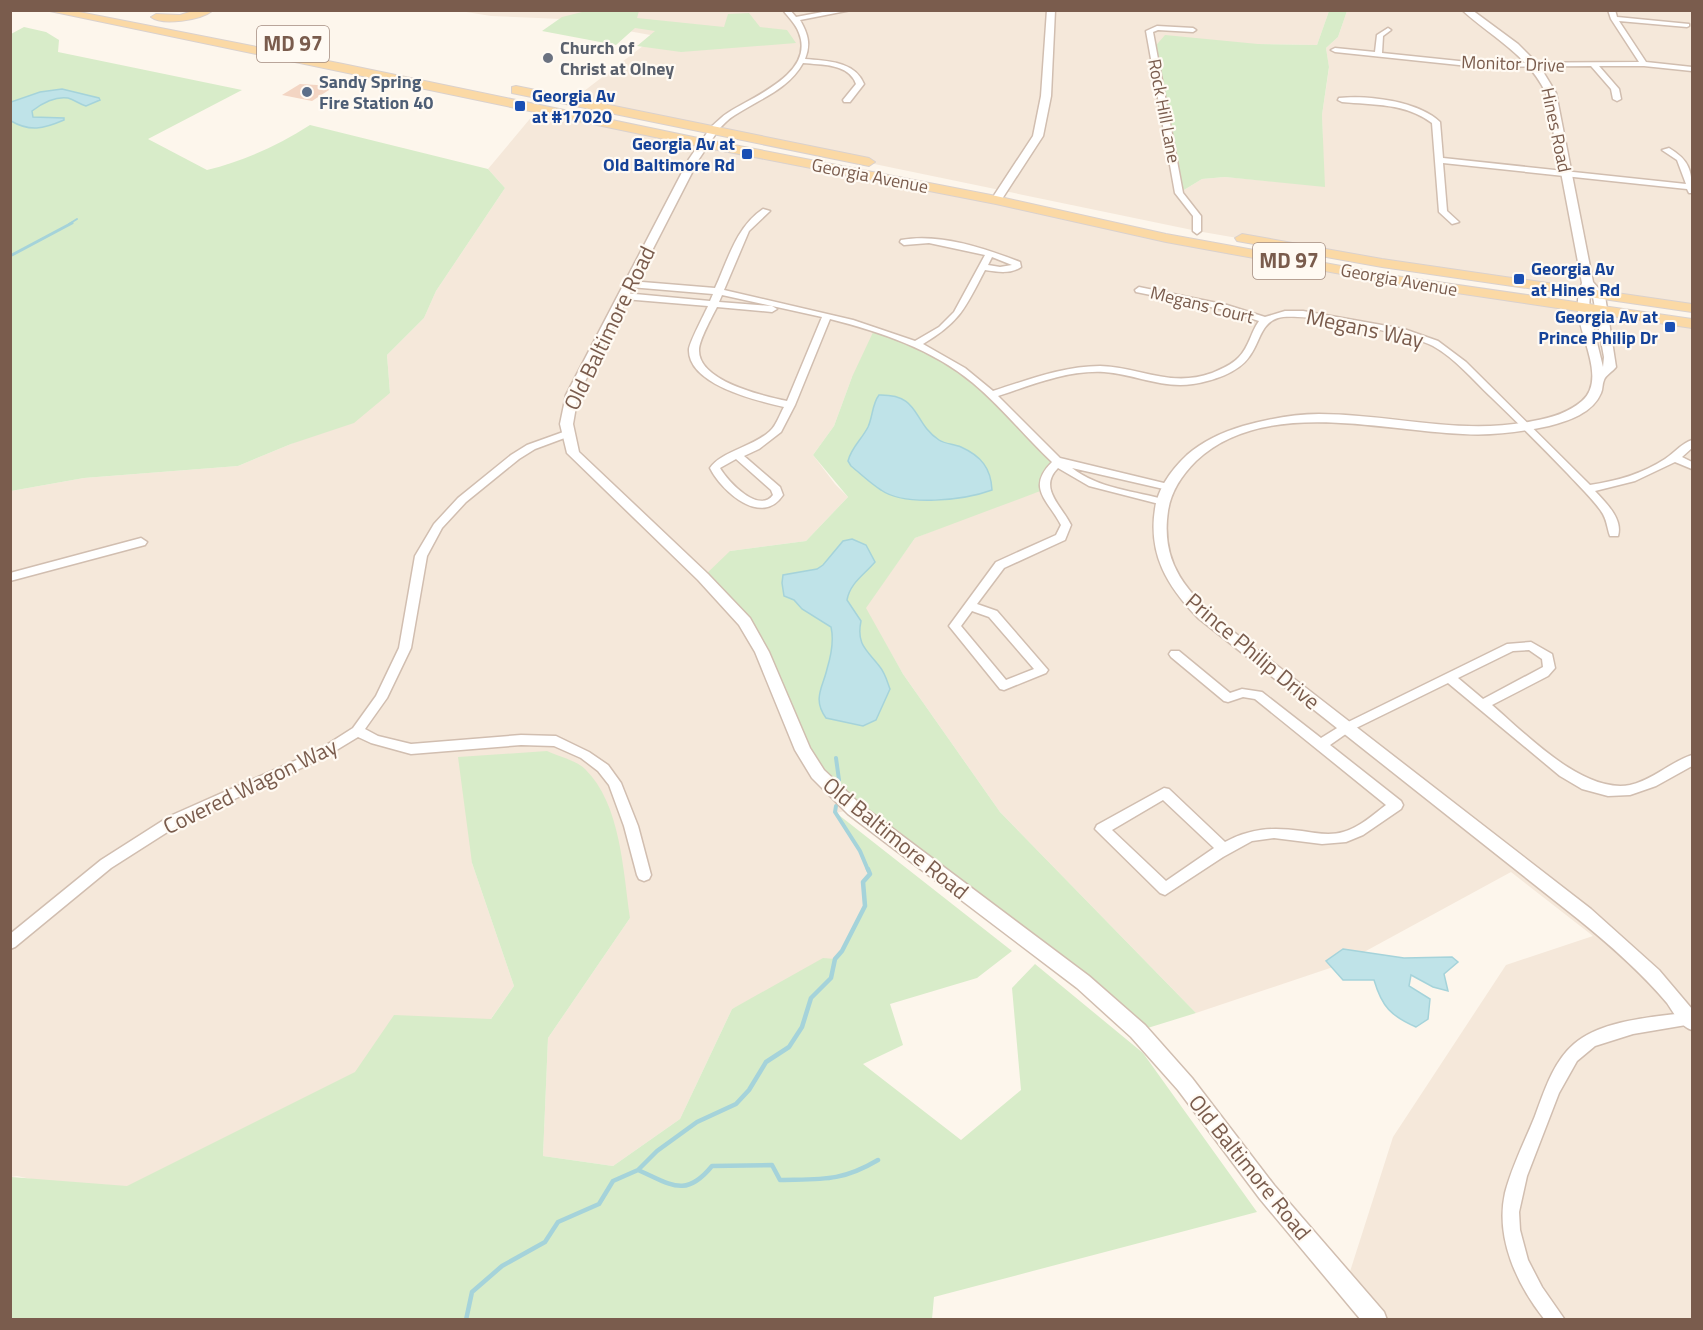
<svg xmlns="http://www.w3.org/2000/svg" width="1703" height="1330" font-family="'Titillium Web',sans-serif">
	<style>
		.residential { fill: #f5e8da }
		.green { fill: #d8ecc9 }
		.water { fill: #bfe3e8; stroke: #a5d3da; stroke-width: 1.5 }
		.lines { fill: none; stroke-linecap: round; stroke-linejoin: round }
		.stream-far3 { stroke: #a5d3da; stroke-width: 2 }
		.stream-far2 { stroke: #a5d3da; stroke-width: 3 }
		.stream-far1 { stroke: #a5d3da; stroke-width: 4 }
		.stream { stroke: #a5d3da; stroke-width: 4.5 }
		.building { fill: #f3d5c3 }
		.minor-casing { stroke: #d1beb0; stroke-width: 3 }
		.tertiary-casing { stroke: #d1beb0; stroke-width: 3 }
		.primary-casing { stroke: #dad1cd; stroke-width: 2 }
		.minor { fill: #fff; fill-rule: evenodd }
		.tertiary { fill: #fff; fill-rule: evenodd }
		.primary { fill: #fbd9a5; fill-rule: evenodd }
		.worship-dot { fill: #6b7280; stroke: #fffaf3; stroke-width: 2 }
		.service-dot { fill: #5c6f8a; stroke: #fffaf3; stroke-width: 2 }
		.transit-dot { fill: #1a4fb4; stroke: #fffaf3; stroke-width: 2 }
		.labels { text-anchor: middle; stroke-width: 4.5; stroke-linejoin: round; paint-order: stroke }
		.far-worship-label { font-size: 18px; font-weight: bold; fill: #5b616d; stroke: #fffaf3; text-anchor: start }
		.far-street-label { font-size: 18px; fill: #7a5c4d; stroke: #fffaf3 }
		.far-service-label { font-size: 18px; font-weight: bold; fill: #4e5e75; stroke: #fffaf3; text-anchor: start }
		.far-transit-label { font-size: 18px; font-weight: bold; fill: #164399; stroke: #fffaf3; text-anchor: start }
		.shield { fill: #fffaf3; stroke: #a28b7f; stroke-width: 1.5 }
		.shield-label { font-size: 21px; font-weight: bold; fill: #7a5c4d }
		.street-label { font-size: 22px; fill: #7a5c4d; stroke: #fffaf3 }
	</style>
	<rect width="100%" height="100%" fill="#fdf6ec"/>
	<path class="residential" d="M460,11h869l-12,34 -59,-1 -79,149 23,-14 23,-2 99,9 -2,-71 7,-47 -3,-20 12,-11 9,-26h345v297l-310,-45 -185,-32 -626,-130 85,-65 -94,-17 -71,-3z
		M539,108l627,130 391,67 135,19v995h-316l-30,-35 47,-147 113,-172 87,-29 -82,-64 -169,92 -146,49 -196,-201 -97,-138 -38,-66 50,-70 32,-13 -95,-148 -18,49 -21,29 22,29 13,13 -42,44 -76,10 15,71 109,187 -18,4 24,38 10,23 -7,8 2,24 -23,45 -7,8 -103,50 -52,110 -67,47 -70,-10 5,-118 82,-120 -158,-55 42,123 -116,165 -93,87 -288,-62 -6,1v-686l73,-13 154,-12 53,-22 99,-51 -3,-38 37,-37 12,-27 69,-103 -17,-19z"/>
	<path class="green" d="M586,11h53l-2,7 87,9 4,-13 21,-1 11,14 27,3 9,13 -115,9 -44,-6 18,-15 -20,-3 -19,17 -74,-14 20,-14z
		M1329,11h18l-9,26 -12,11 3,19 -7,48 3,72 -100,-10 -23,2 -23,14 -27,-143 13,-15 93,9 59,1z
		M24,27l22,5 13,8 -1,12 184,38 -94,49 59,31c37,-9 70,-24 103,-45l178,44 17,19 -69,103 -12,27 -37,37 3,38 -36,30 -63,21 -53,22 -154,12 -73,13v-457z
		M875,328l42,16 45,26 97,91 -16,29 -128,48 -49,70 37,66 97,138 196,201 -58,18 -320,-257 -56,-122 -59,-75 27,-26 76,-10 42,-44 -35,-42 21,-29 18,-49z
		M547,751c11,5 30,10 38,18 36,35 38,102 45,149l-82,120 -5,118 70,10 67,-47 52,-110 91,-51 12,1 7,-8 23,-45 -2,-24 7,-8 -10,-23 -25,-39 177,139 -35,27 -87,26 13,41 -40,19 98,76 60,-50 -9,-102 23,-24 108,89 114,159 -323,85 -2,22h-921v-142l116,9 228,-114 39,-57 97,4 23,-33 -42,-123 -14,-106z"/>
	<path class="water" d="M62,89l37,9 1,2 -14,6c-7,-2 -11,-6 -18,-8 -12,-2 -26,5 -36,13l1,6 31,1v2c-21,9 -34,12 -53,1v-19l29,-10z
		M879,395c42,-1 33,27 60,45 6,4 15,4 22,7 20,9 30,21 31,43 -27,10 -87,17 -111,0 -11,-7 -20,-16 -30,-24l-3,-5c3,-13 14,-22 20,-34 5,-11 4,-23 11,-32z
		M852,539l14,6 9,17c-11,13 -25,21 -28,38l14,21c-5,24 6,29 19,46 5,6 7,14 10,22l-14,31 -13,6 -37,-8c-14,-19 -3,-31 1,-49 4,-13 7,-29 4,-42l-29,-18 -8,-9 -10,-4 -2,-13 1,-8 34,-6 6,-4 20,-24z
		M1343,949l61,9 48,-1 6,5 -14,12 4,17 -15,-4 -22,-12 -2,11 21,13 -2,20 -12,8c-25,-11 -34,-20 -42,-47h-31l-17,-19z"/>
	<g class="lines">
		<path class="stream-far3" d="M69,224l8,-5"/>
		<path class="stream-far2" d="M10,256l62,-33"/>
		<path class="stream-far1" d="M836,758l3,22
			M836,806l-1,6 25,39 8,19"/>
		<path class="stream" d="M638,1170c33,14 47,29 74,-4l60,-1 8,15c41,-1 61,2 98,-20
			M466,1320l6,-28 30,-26 43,-24 13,-20 41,-18 14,-23 25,-11 19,-19 40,-29 39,-18 13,-14 17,-28 23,-15 13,-20 9,-29 20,-20 4,-19 7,-8 23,-45 -2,-24 7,-8 -2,-5"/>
	</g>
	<path class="building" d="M300,84l17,1 15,3 -20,13 -30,-6z"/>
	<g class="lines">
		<g class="minor-casing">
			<path id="minor" d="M783,10h7l6,7 37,-7h18l-51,10c8,14 11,24 5,39 22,2 50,2 59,25l-14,18h-6l-1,-2 13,-16c-7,-21 -35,-19 -53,-21 -15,27 -44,36 -68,52 -7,4 -12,10 -18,16h-6v-4c6,-5 11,-11 18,-15 25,-16 86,-39 70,-79 -3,-9 -10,-15 -16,-23z
				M1608,10h7l2,7 72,7v2l-2,1 -68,-6 27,41 46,5v4l-48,-5h-45l20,23 2,10 -4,2 -4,-2 -2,-10 -20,-23 -113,1 -143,-15 -4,-2 4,-2 40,4 2,-17 11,-7 3,2 -8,6 -1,17 96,10 161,-1 -28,-43z
				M1157,26l36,2 3,2 -3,2 -35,-2 -5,2 30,161 18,23v15l-4,3 -4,-3v-15l-18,-23 -29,-162z
				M1339,98c29,-3 79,3 101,24l3,36 243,26 -9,-24 -15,-10 7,-2c20,12 23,22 23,45h-3l-2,-4 -244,-26 4,48 12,11 -7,2 -13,-12 -7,-89c-26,-20 -59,-18 -90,-21l-4,-2z
				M763,209l7,2 -21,20 -25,59 129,30 62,21 24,-14 15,-15 31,-57 -56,-12 -25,2 -4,-3 1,-2c39,-7 83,8 119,22l1,5c-10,7 -23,5 -36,3 -20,38 -24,51 -62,74l42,24 28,23c35,-11 70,-25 107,-25 40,1 70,22 112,7 9,-4 20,-8 27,-16 10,-10 12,-25 20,-36l-34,-11 -89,-18 -1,-2 4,-3 88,18 38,12 20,-6h18l101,18 34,12 28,21 124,123c27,-4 52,-11 75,-26 9,-6 17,-16 27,-19v8l-10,9 10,5v7l-17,-7 -40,19 -40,10c12,13 28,28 23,45h-8c-3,-8 -3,-17 -9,-25 -9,-13 -22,-25 -33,-37 -25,-26 -51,-52 -77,-77 -18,-17 -36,-39 -58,-51 -21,-12 -133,-35 -155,-28 -18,6 -18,25 -29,39 -11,16 -37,24 -56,27 -30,5 -59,-10 -89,-12 -37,-2 -72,13 -106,24l62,62 108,26 5,3 -5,3 -96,-22c27,21 63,23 95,32l1,2 -1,2 -4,1 -74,-19 -31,-18c-20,20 3,37 13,57l-6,15 -61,28 -27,36 20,7 51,59 -2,3 -42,17 -4,-1 -51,-63 47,-64 60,-27 5,-10c-13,-25 -35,-37 -9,-63 -27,-25 -50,-55 -79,-79 -41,-34 -92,-51 -143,-64l-35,86 -14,27 -22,17 -15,7 36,31 3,8c-21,32 -61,-3 -73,-27 12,-17 43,-21 60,-37 6,-5 10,-17 14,-24 -25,-6 -97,-22 -95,-58 1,-8 15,-34 19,-43l-84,-7 -5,-3 5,-3 86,8 3,-7 -83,-7 -4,-3 4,-3 85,7c13,-28 21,-61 48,-79zM992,257l20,8 -12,2 -12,-2zM722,295l100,22 -35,84c-24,-5 -89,-20 -88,-51 0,-10 13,-33 18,-43l55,5 5,-3 -5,-3 -53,-4zM736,459l35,31 2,5c-14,19 -45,-13 -53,-27zM972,611l17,6 45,52 -28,11 -45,-54z
				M566,431l4,1v4l-35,13 -16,10 -53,43 -24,26 -15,28 -16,92 -24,50 -22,31 13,7 33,8 110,-9 35,1 33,16 19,13 13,18 17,43 13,49 -2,4 -5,2 -5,-2 -2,-4 -13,-49 -15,-41 -11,-14 -17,-13 -27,-12 -33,-1 -110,9 -40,-11 -13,-6 -33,20 -145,67 -69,44 -96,79 -5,2v-15l91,-74 69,-44 147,-65 36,-23 23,-32 23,-48 16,-92 19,-32 24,-26 53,-43 16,-10z
				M141,538l6,4 -2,3 -135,36v-8z
				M1531,642l21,12 3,14 -7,8 -56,29c34,29 91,89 138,80 23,-5 40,-23 62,-30v11l-36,20 -26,9 -22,1 -26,-7 -22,-13 -112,-93 -98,48 -20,14 71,56 2,4 -2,4 -38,26 -17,7 -24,2 -48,-6 -22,3 -29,16 -58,38 -5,-2 -65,-64 2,-4 67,-37 5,1 56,53c26,-14 48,-15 77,-11 13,2 28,5 41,1 16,-4 31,-18 43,-27l-131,-106 -12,-2 -15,5 -4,-1 -53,-44 -2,-3 2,-3h8l51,42 12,-4 20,3 59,46 21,-13 165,-81zM1529,650l13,9 1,8 -60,32 -25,-21 55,-27zM1163,800l51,48 -48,33 -54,-51z
				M1692,1012v12l-59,10 -38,12 -18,15 -18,32 -32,83 -8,36 1,18 8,30 14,27 23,33h-20c-28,-35 -50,-82 -40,-127 7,-27 20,-52 30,-77 9,-24 18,-54 39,-72 29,-25 82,-27 118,-32z"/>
		</g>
		<g class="tertiary-casing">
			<path id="tertiary" d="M1047,10h8l-4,86 -8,40 -43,66h-8l-1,-2 42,-64 8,-40z
				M1462,10h10l46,34 21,21 17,28 37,189 12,14 11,71c-3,4 -11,9 -12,13 -2,4 -1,9 -3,13 -8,20 -33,28 -52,33 -28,6 -57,10 -86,8 -81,-3 -200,-37 -267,27 -14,14 -25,30 -28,50 -8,54 20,82 58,115l365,283 68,61 33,39v21c-12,-4 -18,-17 -25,-27 -26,-31 -57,-58 -89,-84l-380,-301c-31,-32 -50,-64 -43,-109 3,-21 17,-40 32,-54 16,-14 36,-23 56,-29 25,-7 51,-12 76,-12 72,0 142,22 214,7 18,-3 35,-8 49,-20 25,-22 -3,-65 -4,-91 -1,-10 1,-18 4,-27l-36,-190c-19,-39 -53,-55 -84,-83zM1590,293l3,4 11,60 -1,10 -14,-57z
				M711,127l8,2 -20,30 -121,236 -5,29 6,28 129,122 42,44 19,34 41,96 14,22 36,34 229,172 56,49 47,53 82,107 110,127 3,8h-26l-101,-121 -82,-109 -47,-53 -54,-49 -229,-174 -36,-36 -17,-28 -40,-98 -16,-27 -41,-45 -131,-127 -7,-29 6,-29 123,-236z"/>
		</g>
		<g class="primary-casing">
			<path id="primary" d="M45,10h24l274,54 360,75 293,57 170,38 230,42 296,43v9l-296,-44 -230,-42 -170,-38 -293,-57z
				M196,10l16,1c-11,9 -50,15 -61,6l5,-3 24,1z
				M516,86l353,72 6,4 -6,4 -357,-73v-6z
				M1242,234l140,25 310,45v8l-310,-45 -145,-26 -2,-3z"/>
		</g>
		<use href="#minor" class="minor"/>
		<use href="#tertiary" class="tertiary"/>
		<use href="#primary" class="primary"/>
	</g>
	<circle class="worship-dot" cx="548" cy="58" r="6"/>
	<circle class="service-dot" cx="307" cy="92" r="6"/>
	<g class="transit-dot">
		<rect x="514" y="100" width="12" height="12" rx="3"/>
		<rect x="741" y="148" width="12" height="12" rx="3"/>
		<rect x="1513" y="273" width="12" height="12" rx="3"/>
		<rect x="1664" y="321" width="12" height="12" rx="3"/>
	</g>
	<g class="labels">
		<g class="far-worship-label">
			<text x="560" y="54">Church of<tspan x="560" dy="21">Christ at Olney</tspan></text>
		</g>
		<g class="far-street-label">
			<text transform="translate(1513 64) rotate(2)" y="6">Monitor Drive</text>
			<text transform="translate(1164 111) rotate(79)" y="6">Rock Hill Lane</text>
			<text transform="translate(1556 130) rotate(78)" y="6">Hines Road</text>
			<text transform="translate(870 176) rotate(11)" y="6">Georgia Avenue</text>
			<text transform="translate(1399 280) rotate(10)" y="6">Georgia Avenue</text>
			<text transform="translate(1202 305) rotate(14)" y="6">Megans Court</text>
		</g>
		<g class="far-service-label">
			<text x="319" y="88">Sandy Spring<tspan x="319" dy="21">Fire Station 40</tspan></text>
		</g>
		<g class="far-transit-label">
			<text x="532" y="102">Georgia Av<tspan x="532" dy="21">at #17020</tspan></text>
			<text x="735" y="150" text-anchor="end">Georgia Av at<tspan x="735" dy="21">Old Baltimore Rd</tspan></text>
			<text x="1531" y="275">Georgia Av<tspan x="1531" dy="21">at Hines Rd</tspan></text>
			<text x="1658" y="323" text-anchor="end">Georgia Av at<tspan x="1658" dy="21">Prince Philip Dr</tspan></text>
		</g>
		<g class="shield">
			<rect x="257" y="26" width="72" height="36" rx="4.5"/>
			<rect x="1253" y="243" width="72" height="36" rx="4.5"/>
		</g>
		<g class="shield-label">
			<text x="293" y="51">MD 97</text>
			<text x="1289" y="268">MD 97</text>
		</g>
		<g class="street-label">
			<text transform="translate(609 328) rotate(-64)" y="8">Old Baltimore Road</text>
			<text transform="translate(1365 328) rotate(12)" y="8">Megans Way</text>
			<text transform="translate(1253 651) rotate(40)" y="8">Prince Philip Drive</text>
			<text transform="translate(250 786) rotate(-26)" y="8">Covered Wagon Way</text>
			<text transform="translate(896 838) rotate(39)" y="8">Old Baltimore Road</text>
			<text transform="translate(1250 1167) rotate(51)" y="8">Old Baltimore Road</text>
		</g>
	</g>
	<rect width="1703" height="1330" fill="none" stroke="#7a5c4d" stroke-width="24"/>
</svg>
